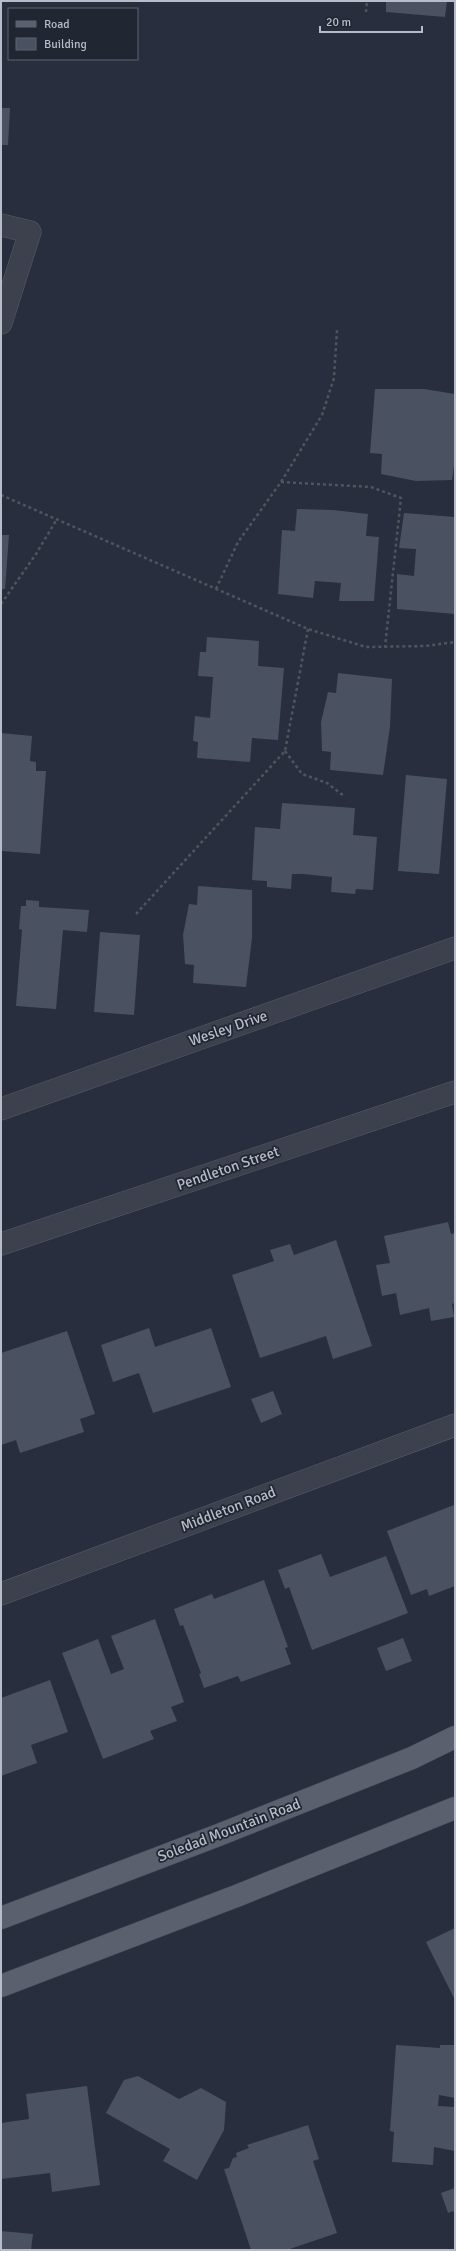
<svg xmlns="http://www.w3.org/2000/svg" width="456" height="2251" font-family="Signika,sans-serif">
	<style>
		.building { fill: #4a5161 }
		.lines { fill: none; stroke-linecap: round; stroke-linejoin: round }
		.minor-casing { stroke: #575c68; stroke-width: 23 }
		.major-casing { stroke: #454a57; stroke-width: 23 }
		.path { stroke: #4a585d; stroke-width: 2.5; stroke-dasharray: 3 3; stroke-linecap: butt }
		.minor { stroke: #3c414d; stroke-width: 22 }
		.major { stroke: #5a606d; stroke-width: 22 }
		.labels { text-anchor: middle; stroke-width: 3.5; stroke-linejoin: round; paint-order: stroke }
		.street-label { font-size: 15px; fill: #b8bcc8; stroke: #212633 }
	</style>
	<rect width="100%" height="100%" fill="#282e3d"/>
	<path class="building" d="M386,1h61l-2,16 -59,-5z
		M1,108h9l-2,37h-7z
		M375,389h49l31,5v65l-3,21 -36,1 -35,-7 1,-20 -12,-1z
		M297,509l36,1 35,4 -2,22 13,1 -5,64h-35l2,-18 -26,-2 -2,17 -35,-4 4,-64 13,1z
		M404,513l51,4v97l-58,-5v-35l17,2 2,-27 -17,-1z
		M1,535h8l-4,54h-4z
		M207,637l52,4 -1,25 26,2 -6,72 -26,-2 -2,24 -53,-4 1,-16 -5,-1 2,-25 15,2 3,-41 -15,-1 2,-24h6z
		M338,673l54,6 -2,48 -7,48 -53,-5 1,-18 -9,-1 -1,-29 7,-30 8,1z
		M1,733l31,3 -2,25 6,1v9h10l-6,83 -39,-3z
		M406,775l41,4 -8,95 -41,-3z
		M282,803l73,5 -2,27 24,2 -4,53 -17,-1 -1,5 -24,-2 1,-15 -29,-3h-11l-1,15 -24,-2v-6l-15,-1 3,-53 25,2z
		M198,886l54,4v48l-6,49 -53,-4 1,-18 -9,-1 -2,-29 6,-31 8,1z
		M26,900l13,1v6l50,3 -2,22 -24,-2 -7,79 -40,-3 6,-76 -3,-1 2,-23h5z
		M100,932l40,3 -6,80 -40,-3z
		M448,1222l3,12 4,-1v70l-3,1 2,13 -23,4 -2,-13 -29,7 -4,-22 -14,3 -6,-31 14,-2 -6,-27z
		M336,1240l36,106 -39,13 -7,-23 -66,22 -28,-83 42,-14 -4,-11 20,-6 4,11z
		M149,1328l6,19 56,-19 20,59 -78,26 -14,-40 -26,9 -12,-37z
		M67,1331l28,83 -15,5 4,13 -64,21 -4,-13 -15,5v-92z
		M273,1391l9,23 -21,9 -10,-24z
		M454,1505l1,81 -26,10 -2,-7 -16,6 -24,-64z
		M321,1554l9,23 56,-21 22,57 -96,37 -23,-63 -4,2 -7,-19z
		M264,1580l24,67 -3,1 6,16 -50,18 -3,-6 -34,12 -5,-14 2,-1 -18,-48 -3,1 -6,-17 38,-15 2,5z
		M155,1619l29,83 -13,5 6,14 -27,10 4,8 -51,20 -41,-106 36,-14 13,35 13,-5 -13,-33z
		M403,1638l9,23 -26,10 -9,-23z
		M50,1680l18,52 -37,13 6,18 -36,13v-78z
		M455,1928v72l-29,-58z
		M396,2045l44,3v-3h15v53l-16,-3 -1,11 17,1v44l-21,-4 -1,18 -41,-3 2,-30 -4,-1z
		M138,2076l41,23 22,-11 25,14 -2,28 -27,50 -34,-19 7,-12 -64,-36 18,-33z
		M87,2086l13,99 -48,7 -2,-19 -49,6v-56l28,-4 -3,-25z
		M308,2125l11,34 -6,2 24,72 -50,17h-36l-27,-81 5,-1 4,-10 4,-1 -1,-4 13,-5 -2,-3z
		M455,2188v28l-2,-5 -5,2 -7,-20z
		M1,2231l32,3 -2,16h-30z"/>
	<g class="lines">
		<g class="minor-casing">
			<path id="minor" d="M1,225l29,7 -29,91
				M1,1109l454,-161
				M1,1244l454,-152
				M1,1594l454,-169"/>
		</g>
		<g class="major-casing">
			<path id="major" d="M1,1918l215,-82 196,-78 43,-21
				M1,1986l238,-91 216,-87"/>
		</g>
		<path class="path" d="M366,12l1,-11
			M281,482l90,5 30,11 -16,149
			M1,495l307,134 58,18 59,-1 30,-4
			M216,589l22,-47 43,-60 41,-67 12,-37 3,-48
			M1,604l35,-50 21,-35
			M285,751l17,23 25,9 17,13
			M136,914l149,-163 23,-122"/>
		<use href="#minor" class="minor"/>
		<use href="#major" class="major"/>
	</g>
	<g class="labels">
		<g class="street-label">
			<text transform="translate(228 1028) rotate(-19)" y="5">Wesley Drive</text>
			<text transform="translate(228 1168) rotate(-19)" y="5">Pendleton Street</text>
			<text transform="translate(228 1509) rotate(-21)" y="5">Middleton Road</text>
			<text transform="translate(229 1830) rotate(-21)" y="5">Soledad Mountain Road</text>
		</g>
	</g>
	<rect width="456" height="2251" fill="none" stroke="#b8bcc8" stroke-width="4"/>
	<rect x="8" y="8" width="130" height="52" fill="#212633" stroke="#5d626f"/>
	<rect x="16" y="21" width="20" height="6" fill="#5a606d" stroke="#5d626f"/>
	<text x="44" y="28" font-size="12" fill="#b8bcc8">Road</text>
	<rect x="16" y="38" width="20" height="12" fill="#4a5161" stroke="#5d626f"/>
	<text x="44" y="48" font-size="12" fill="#b8bcc8">Building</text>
	<path d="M320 26v6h102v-6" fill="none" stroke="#b8bcc8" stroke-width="2"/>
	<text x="326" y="26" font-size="12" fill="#b8bcc8" stroke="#212633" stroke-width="3" paint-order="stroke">20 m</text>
</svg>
